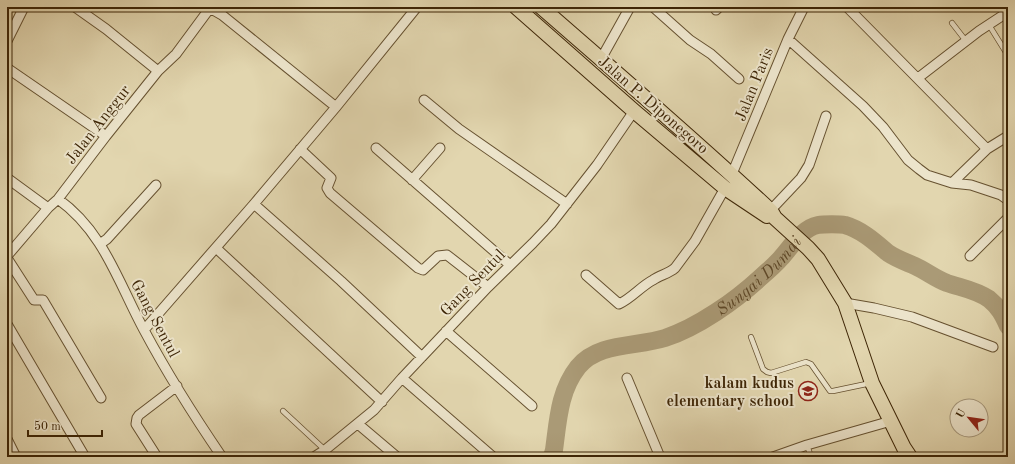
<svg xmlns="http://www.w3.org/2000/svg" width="1015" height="464" font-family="'Old Standard TT',serif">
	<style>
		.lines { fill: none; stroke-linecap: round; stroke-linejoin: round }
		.river { stroke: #aa9a76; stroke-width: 18 }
		.service-casing { stroke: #665130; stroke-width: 6 }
		.minor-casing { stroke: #665130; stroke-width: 11 }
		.primary-casing { stroke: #3d2506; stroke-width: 16 }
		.service { stroke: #ece4cb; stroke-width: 4.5 }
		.minor { stroke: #ece4cb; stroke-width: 9 }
		.primary { stroke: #e2d6af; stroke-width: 14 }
		.labels { text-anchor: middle; stroke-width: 4; stroke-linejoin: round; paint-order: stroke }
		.street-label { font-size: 16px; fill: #3d2506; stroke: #ece4cb }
		.poi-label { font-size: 16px; font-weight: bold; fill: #3d2506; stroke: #ece4cb; text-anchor: end }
		.water-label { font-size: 17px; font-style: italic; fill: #5e4828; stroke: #ece4cb }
	</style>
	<rect width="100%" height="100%" fill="#e2d6af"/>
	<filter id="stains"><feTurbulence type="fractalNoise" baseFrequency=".005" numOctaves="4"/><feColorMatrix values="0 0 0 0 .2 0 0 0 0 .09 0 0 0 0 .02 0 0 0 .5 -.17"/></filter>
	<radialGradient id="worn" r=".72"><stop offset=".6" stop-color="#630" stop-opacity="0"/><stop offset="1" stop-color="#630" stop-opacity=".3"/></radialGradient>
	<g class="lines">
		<path class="river" id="s1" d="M552,457l2,-7c4,-29 5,-59 24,-83 20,-25 59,-20 87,-29 33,-11 70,-37 96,-61 7,-6 14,-12 20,-19 10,-11 21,-30 37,-33 6,-1 22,-1 27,0 17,5 30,17 43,28 9,6 18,9 27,13 11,5 21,13 32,17 15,5 29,7 42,16 10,8 14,16 19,27"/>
		<g class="service-casing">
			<path id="service" d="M952,23l14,18
				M989,25l18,29
				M751,337l12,32 4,3 4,1 35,-11 5,2 19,27h3l38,-8
				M283,411l42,39
				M807,445l4,12"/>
		</g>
		<g class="minor-casing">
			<path id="minor" d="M75,7l31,22 52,42
				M208,7l14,8 114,92
				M653,7l37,33 21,14 28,25
				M847,7l140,142
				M716,10l3,-3
				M788,39l75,67 20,21 25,33 11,9 8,6 25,8 19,2 30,10 7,5
				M7,41l17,-34
				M601,59l29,-52
				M7,68l99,68
				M918,78l61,-47 29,-19
				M424,100l35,29 108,75
				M376,148l134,117
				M300,149l31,29 -4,10 3,5 88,75 5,2 15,-14 9,-1 41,32
				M732,174l56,-135 16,-32
				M7,178l41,30
				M412,180l28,-32
				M952,183l35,-34 21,-13
				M58,199c46,33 60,83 86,131 23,43 50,86 78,127
				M254,204l87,77 81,76
				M768,213l33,-35 8,-13 17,-49
				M100,244l7,-5 49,-54
				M216,248l166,154
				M7,256l41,-48 10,-9 48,-63 52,-65 18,-17 34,-46
				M970,256l38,-38
				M7,258l27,42h9l58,98
				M586,275l33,29c13,-6 21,-17 34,-24 7,-5 15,-6 22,-12l20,-27 30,-53
				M845,303l29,5 38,9 81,30
				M7,324l78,133
				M144,330l110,-126 82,-97 81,-100
				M446,331l86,75
				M402,378l91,79
				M627,378l33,79
				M358,424l39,33
				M7,439l9,18
				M157,457l-21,-33 1,-6 2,-3 38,-29
				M314,457l11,-7 49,-40 28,-32 86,-91 45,-44 18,-19 46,-59 37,-54
				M773,457l34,-12 84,-24"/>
		</g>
		<g class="primary-casing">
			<path id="primary" d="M516,7l118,104 91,77 42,28
				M541,7c77,67 155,134 230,204l4,7 33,30 10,11 27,44 27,80 32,65 6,9"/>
		</g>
		<use href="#service" class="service"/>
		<use href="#minor" class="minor"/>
		<use href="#primary" class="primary"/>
	</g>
	<defs>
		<g id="school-ring" transform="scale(1)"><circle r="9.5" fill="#ece4cb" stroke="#8f2418" stroke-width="1.5"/><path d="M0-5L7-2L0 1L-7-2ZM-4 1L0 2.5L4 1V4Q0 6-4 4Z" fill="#8f2418"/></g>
	</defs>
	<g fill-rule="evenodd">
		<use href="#school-ring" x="808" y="391"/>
	</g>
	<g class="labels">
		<g class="street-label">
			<text transform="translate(753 84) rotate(-68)" y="6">Jalan Paris</text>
			<text transform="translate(654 104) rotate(41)" y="6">Jalan P. Diponegoro</text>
			<text transform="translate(97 124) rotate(-52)" y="6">Jalan Anggur</text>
			<text transform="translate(472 282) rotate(-46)" y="6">Gang Sentul</text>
			<text transform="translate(156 318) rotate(62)" y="6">Gang Sentul</text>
		</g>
		<g class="poi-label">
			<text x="794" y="388">kalam kudus<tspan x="794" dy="18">elementary school</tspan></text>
		</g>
		<g class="water-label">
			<text dy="6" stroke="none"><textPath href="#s1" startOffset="302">Sungai Dumai</textPath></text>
		</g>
	</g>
	<rect width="1015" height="464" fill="none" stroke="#e2d6af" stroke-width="24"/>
	<rect x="8" y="8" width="999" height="448" fill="none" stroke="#3d2506" stroke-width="2"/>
	<rect x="12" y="12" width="991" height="440" fill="none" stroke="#3d2506"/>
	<g transform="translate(969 418) rotate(299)"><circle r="19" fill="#ece4cb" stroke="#a6987c"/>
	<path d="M0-3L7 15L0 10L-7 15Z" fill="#8f2418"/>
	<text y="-6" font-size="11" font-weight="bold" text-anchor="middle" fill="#3d2506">U</text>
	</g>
	<path d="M28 430v6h74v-6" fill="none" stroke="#3d2506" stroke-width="2"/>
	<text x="34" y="430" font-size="12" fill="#3d2506" stroke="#ece4cb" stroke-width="3" paint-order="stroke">50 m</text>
	<rect width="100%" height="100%" filter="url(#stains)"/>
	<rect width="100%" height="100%" fill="url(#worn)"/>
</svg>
